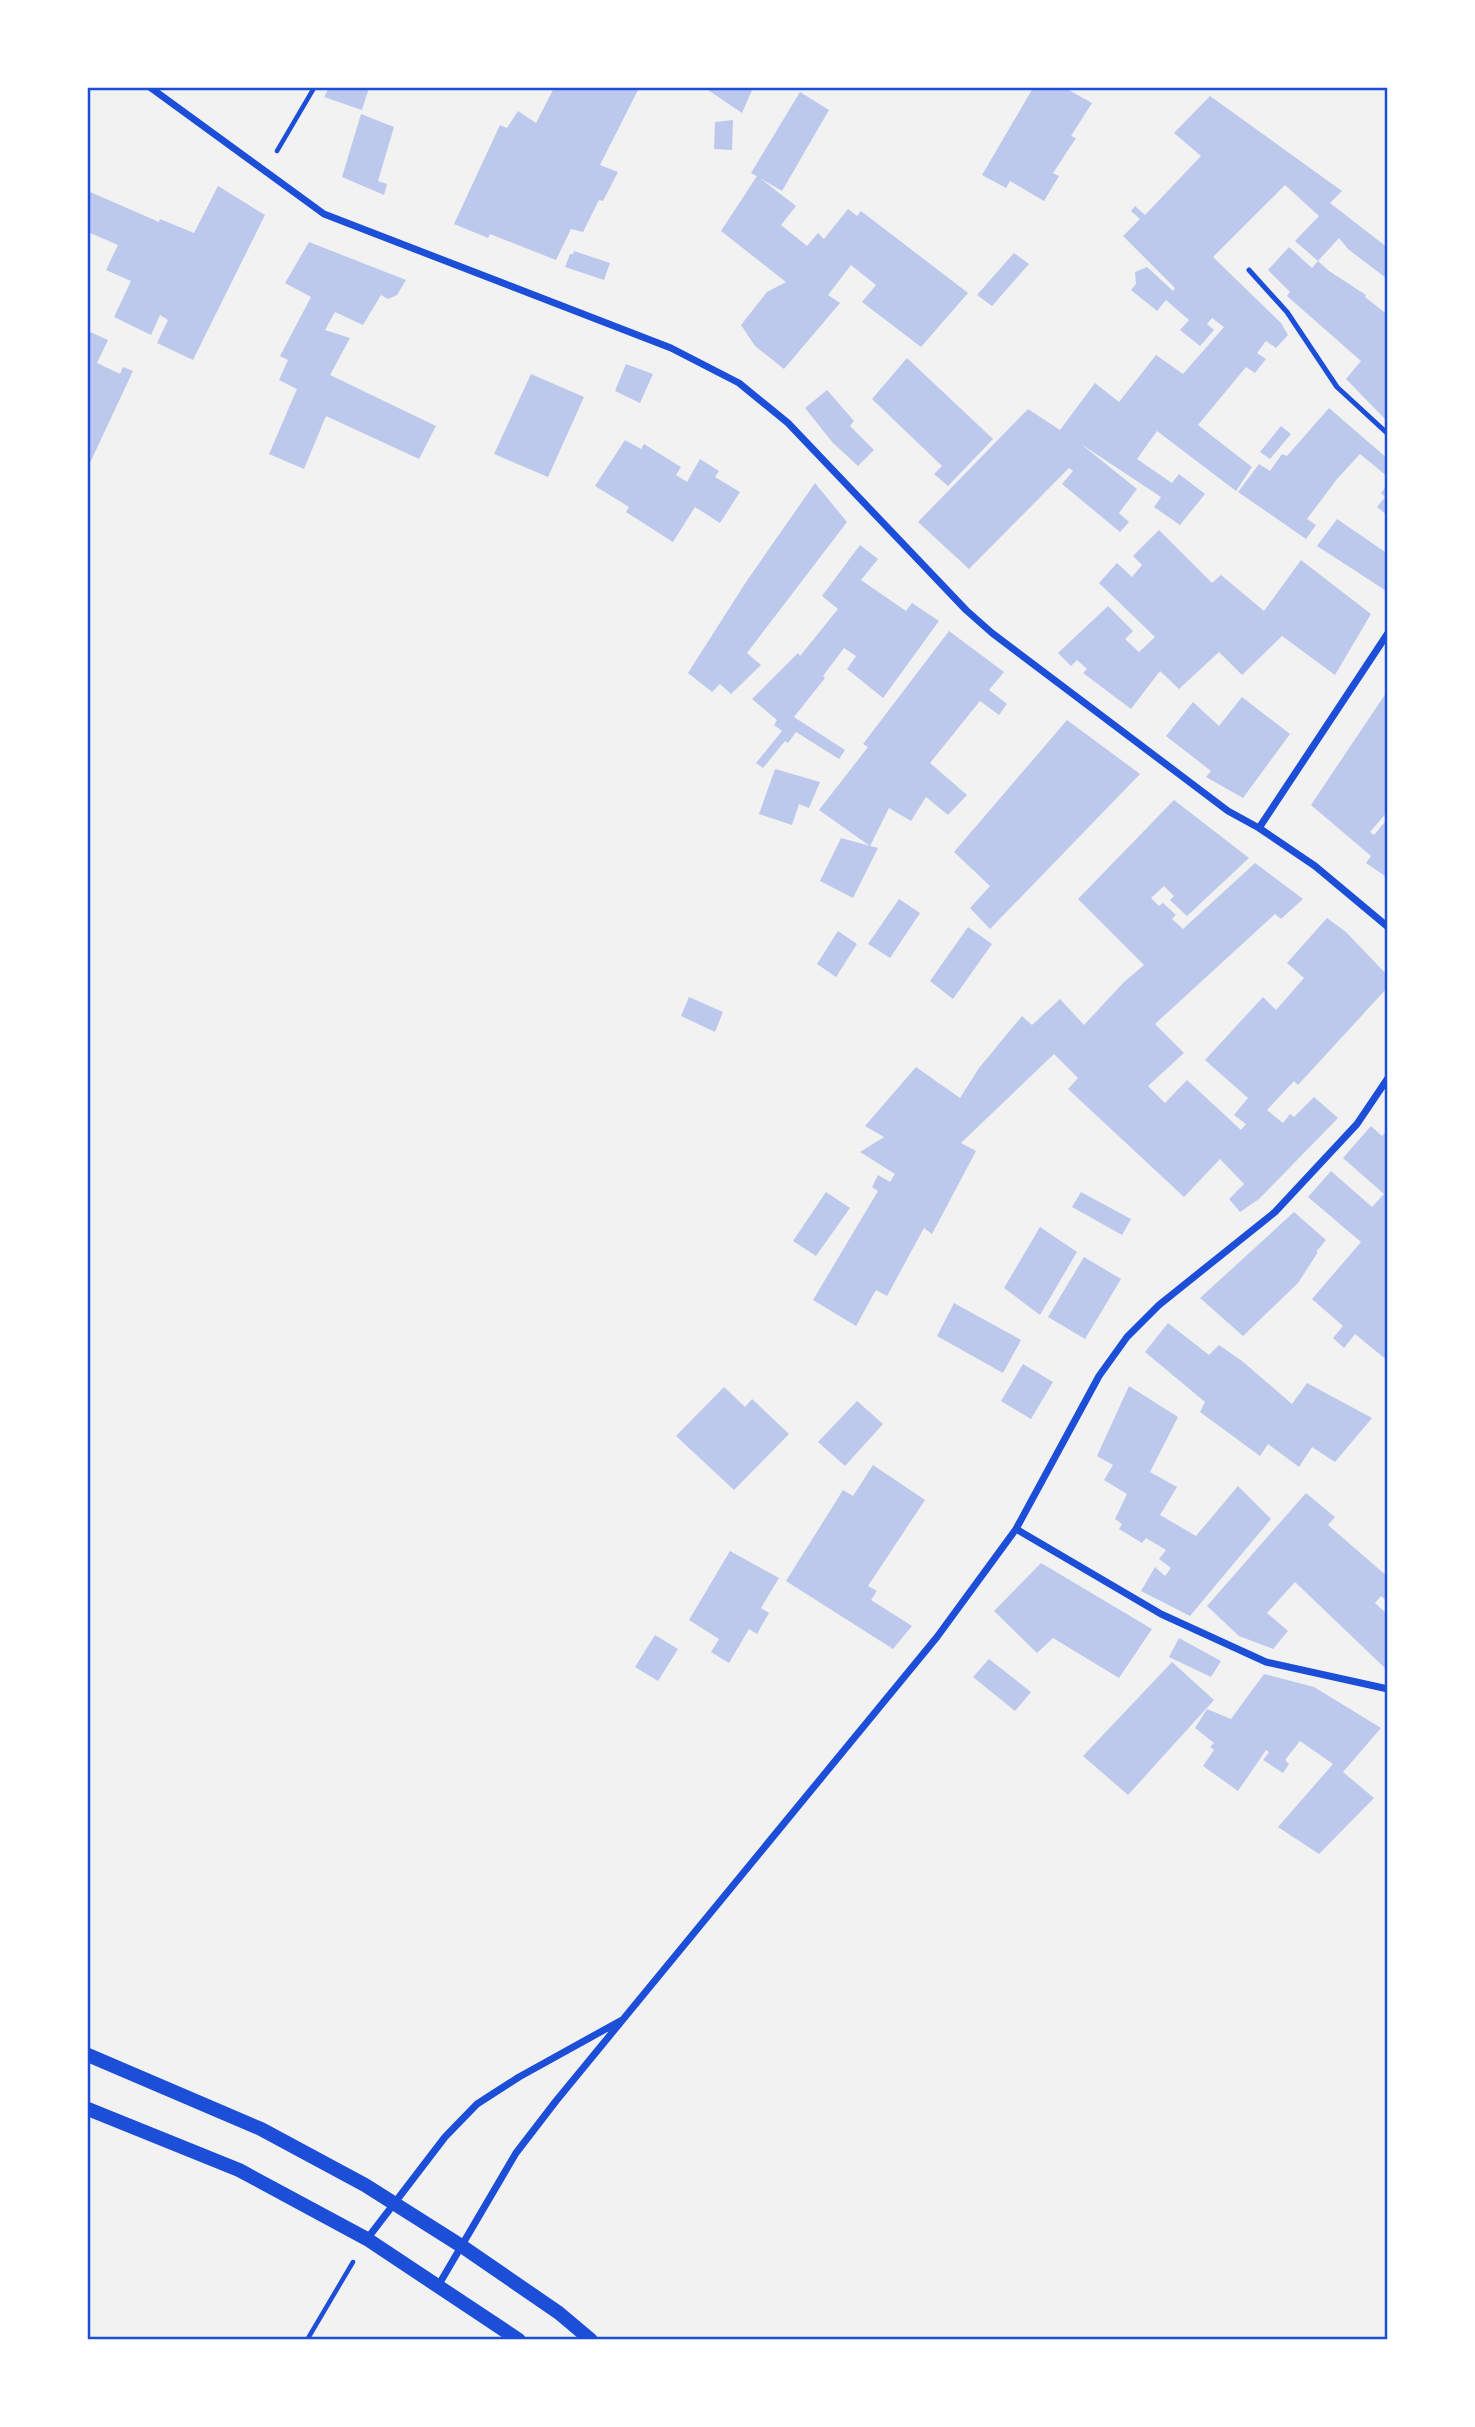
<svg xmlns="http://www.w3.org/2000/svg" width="1475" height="2427" font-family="Mulish,sans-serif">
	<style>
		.building { fill: #bdc9ec }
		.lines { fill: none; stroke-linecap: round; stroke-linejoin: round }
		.path { stroke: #1d4ed8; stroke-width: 4.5 }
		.service { stroke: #1d4ed8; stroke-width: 5 }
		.minor { stroke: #1d4ed8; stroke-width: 7 }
		.secondary { stroke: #1d4ed8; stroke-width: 14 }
		.neatline { fill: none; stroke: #1d4ed8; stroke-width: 2.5 }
	</style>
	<rect width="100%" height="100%" fill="#f2f2f2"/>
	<path class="building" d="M329,88h40l-7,22 -38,-13z
		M554,88h85l-39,77 18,7 -15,29 -4,-1 -16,32 -12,-3 -15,31 -66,-26 -2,4 -34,-14 46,-99 7,3 11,-17 18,12z
		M705,88h48l-11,25z
		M1033,88h32l27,15 -21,33 5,2 -23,35 6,3 -15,25 -34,-20 -4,7 -24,-13z
		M800,92l29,18 -47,81 -31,-18z
		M1210,96l132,95 -12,12 58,45 -2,30 -38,-29 -9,-11 -21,23 11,10 37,24 -1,2 23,18v107l-42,-43 15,-18 -74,-65 3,-4 -22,-22 21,-23 23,21 6,-7 -23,-20 24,-25 -34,-31 -72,72 68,66 7,12 -12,13 -10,-7 -9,12 9,6 -11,14 -9,-6 -48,58 54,42 -16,24 -79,-60 -20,28 35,24 7,-9 26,20 -25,31 -26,-18 7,-10 -80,-53 56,45 -18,24 10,9 -9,10 -58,-48 11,-13 -4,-3 -100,101 -51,-47 110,-113 32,21 35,-47 24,19 37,-47 27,19 41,-47 -12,-9 -5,6 7,6 -14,16 -20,-16 9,-10 -23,-20 -9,11 -26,-21 5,-6 -1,-12 12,-5 26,24 2,-3 -52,-52 17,-17 -9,-8 4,-5 10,9 56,-59 -27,-23z
		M361,114l33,13 -16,54 9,3 -3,11 -42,-18z
		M733,120l-1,30 -18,-1 1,-27z
		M757,176l39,30 -15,19 26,21 11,-13 6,6 24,-30 9,7 4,-5 107,82 -47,54 -59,-45 14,-17 -25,-20 -23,30 12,8 -56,66 -29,-23 -14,-21 26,-33 19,-10 -65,-51z
		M218,186l47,29 -72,145 -36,-17 11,-23 -8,-5 -9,20 -37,-18 17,-36 -25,-11 12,-25 -30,-13v-41l71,31 1,-3 34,14z
		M309,242l97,38 -9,15 -9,4 -7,-4 -18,30 -28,-13 -10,18 25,8 -20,37 106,51 -17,33 -93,-43 -22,53 -35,-15 28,-65 -18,-9 9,-20 -8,-4 31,-59 -26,-14z
		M574,251l36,12 -6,17 -39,-13 5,-13h3z
		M1014,253l15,11 -37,42 -15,-11z
		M88,331l20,9 -11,23 23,11 3,-7 10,4 -45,96z
		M907,358l86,81 -45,47 -14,-12 8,-8 -70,-67z
		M626,364l27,10 -13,29 -25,-12z
		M531,374l53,23 -36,80 -54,-23z
		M827,390l27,31 -4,5 24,24 -16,16 -25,-23 -28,-35z
		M1329,408l59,51v18l-28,-23 -23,25 -30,40 9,6 -10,14 -68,-47 21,-28 11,7 12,-17 5,2z
		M1281,426l10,8 -21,25 -10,-7z
		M625,440l16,9 3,-5 37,23 -5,8 11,7 13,-23 19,12 -4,6 25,15 -20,31 -25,-16 -22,35 -47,-30 3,-5 -34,-21z
		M815,483l32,39 -100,131 14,12 -30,29 -11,-10 -8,8 -24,-19 58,-91z
		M1388,484v32l-11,-9 8,-10 -4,-4z
		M1337,519l51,35v38l-71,-46z
		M1159,530l53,53 9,-8 43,36 37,-51 70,54 -36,61 -53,-39 -40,39 -23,-23 -40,37 -19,-18 -29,38 -48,-36 4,-4 -10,-9 -6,6 -13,-13 50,-47 25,25 -8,8 14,13 16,-15 -56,-54 18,-20 15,14 10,-12 -9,-9z
		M860,545l18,14 -17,21 45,31 6,-8 27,18 -56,77 -36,-29 9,-13 -12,-8 -21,28 2,2 -31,39 51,33 -6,9 -43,-27 -8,11 -3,-2 -22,27 -7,-5 26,-32 -8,-6 3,-5 -25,-21 46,-46 2,3 38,-47 -16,-13z
		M949,631l55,41 -15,18 18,14 -8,11 -19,-14 -50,62 37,32 -19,20 -22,-18 -15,24 -22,-13 -19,38 -51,-36 49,-63 -5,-3z
		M1388,690v121l-18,21 4,3 14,-17v60l-22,-15 5,-7 -60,-51z
		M1242,697l48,37 -47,64 -37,-21 5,-6 -45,-35 27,-34 26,24z
		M1067,720l73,54 -150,155 -20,-21 20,-22 -36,-34z
		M775,769l45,13 -11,26 -10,-4 -7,21 -33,-11z
		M1174,800l75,58 -62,58 -17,-16 4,-4 -10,-10 -13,12 8,8 4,-3 13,12 -4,4 11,10 72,-66 48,36 -22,20 -6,-5 -120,110 29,29 -36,33 17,17 22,-23 54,50 5,-6 -12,-9 14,-17 -43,-38 58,-63 13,13 28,-32 -17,-15 40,-45 19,14 42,44v11l-90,98 -4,-4 -27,29 16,13 7,-9 4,3 20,-20 24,21 -79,81 -19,13 -11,-13 15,-15 -24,-25 -36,38 -116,-108 10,-11 -24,-24 -93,89 15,8 -44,83 -8,-6 -37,68 -11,-6 -20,36 -43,-26 65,-109 -6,-4 6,-12 12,7 5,-8 -35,-22 24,-15 -19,-11 51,-59 44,31 19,-30 43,-52 10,9 28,-26 24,26 40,-43 20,-17 -66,-66z
		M841,838l37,10 -25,50 -33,-17z
		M899,899l21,14 -30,45 -22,-14z
		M968,927l24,17 -39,55 -23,-18z
		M838,931l19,13 -21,33 -19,-13z
		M689,997l34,15 -8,20 -34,-16z
		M1371,1126l11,10 6,-6v231l-33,-27 -11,14 -11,-10 10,-12 -31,-27 49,-57 -53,-45 23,-26 41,36 12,-13 -41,-36z
		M826,1192l24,16 -34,48 -23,-15z
		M1081,1192l50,27 -9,16 -50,-28z
		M1294,1212l32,28 -10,12h2l-20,31 -55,53 -43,-38z
		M1040,1227l37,25 -37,63 -36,-27z
		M1084,1257l37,22 -36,60 -37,-22z
		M954,1303l67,37 -18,33 -66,-37z
		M1168,1323l41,32 10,-10 23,16 50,43 15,-21 65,35 -37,44 -23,-15 -13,20 -31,-23 -8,12 -60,-44 5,-10 -60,-50z
		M1023,1364l30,18 -22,37 -30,-18z
		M1129,1386l49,31 -28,55 27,15 -17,28 36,21 42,-50 33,33 -81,97 -49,-25 14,-24 10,9 6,-8 -12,-9 7,-9 -20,-12 -4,5 -23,-14 3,-5 -7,-5 12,-25 -23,-14 9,-15 -16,-9z
		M724,1387l21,20 7,-8 37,35 -55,56 -58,-54z
		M857,1401l26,23 -38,42 -27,-24z
		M873,1465l52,35 -57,86 9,5 -6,9 41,26 -19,23 -107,-68 57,-91 10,6z
		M1306,1493l29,24 -7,8 60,52v25l-7,-6 -6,7 13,12v56l-93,-89 -28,31 21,18 -15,18 -34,-13 -32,-30z
		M730,1551l49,27 -18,30 8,5 -12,21 -8,-5 -20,34 -18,-11 8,-13 -30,-19z
		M1041,1563l111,66 -33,49 -66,-40 -16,15 -43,-42z
		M655,1635l23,14 -20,32 -23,-14z
		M1179,1638l42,23 -10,16 -42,-20z
		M989,1659l42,33 -16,19 -42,-34z
		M1172,1662l42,38 -86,95 -45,-39z
		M1264,1674l50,13 67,41 -38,44 31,26 -55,56 -41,-27 55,-63 -33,-23 -15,19 4,4 -6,9 -20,-13 6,-8 -3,-2 -28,41 -35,-25 11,-16 -4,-3 4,-4 -19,-15 12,-19 24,10z"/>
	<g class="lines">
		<path class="path" d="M277,151l37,-63
			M307,2340l46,-78"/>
		<path class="service" d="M1249,270l38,42 50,75 51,47"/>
		<path class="minor" d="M151,88l173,126 347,134 68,35 49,40 178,187 26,23 236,178 31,17
			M1388,633l-129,195 56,38 73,61
			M1016,1529l145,85 105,48 122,27
			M367,2239l78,-102 32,-33 42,-27 103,-57
			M438,2286l78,-133 40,-52 381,-464 79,-108 83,-153 28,-39 32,-32 116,-93 82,-88 31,-46"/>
		<path class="secondary" d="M88,2055l173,74 104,56 98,62 96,66 32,27
			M88,2109l151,61 128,69 152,101"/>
	</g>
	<rect width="1475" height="2427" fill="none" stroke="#ffffff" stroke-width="178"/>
	<rect x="89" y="89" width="1297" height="2249" class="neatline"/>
</svg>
